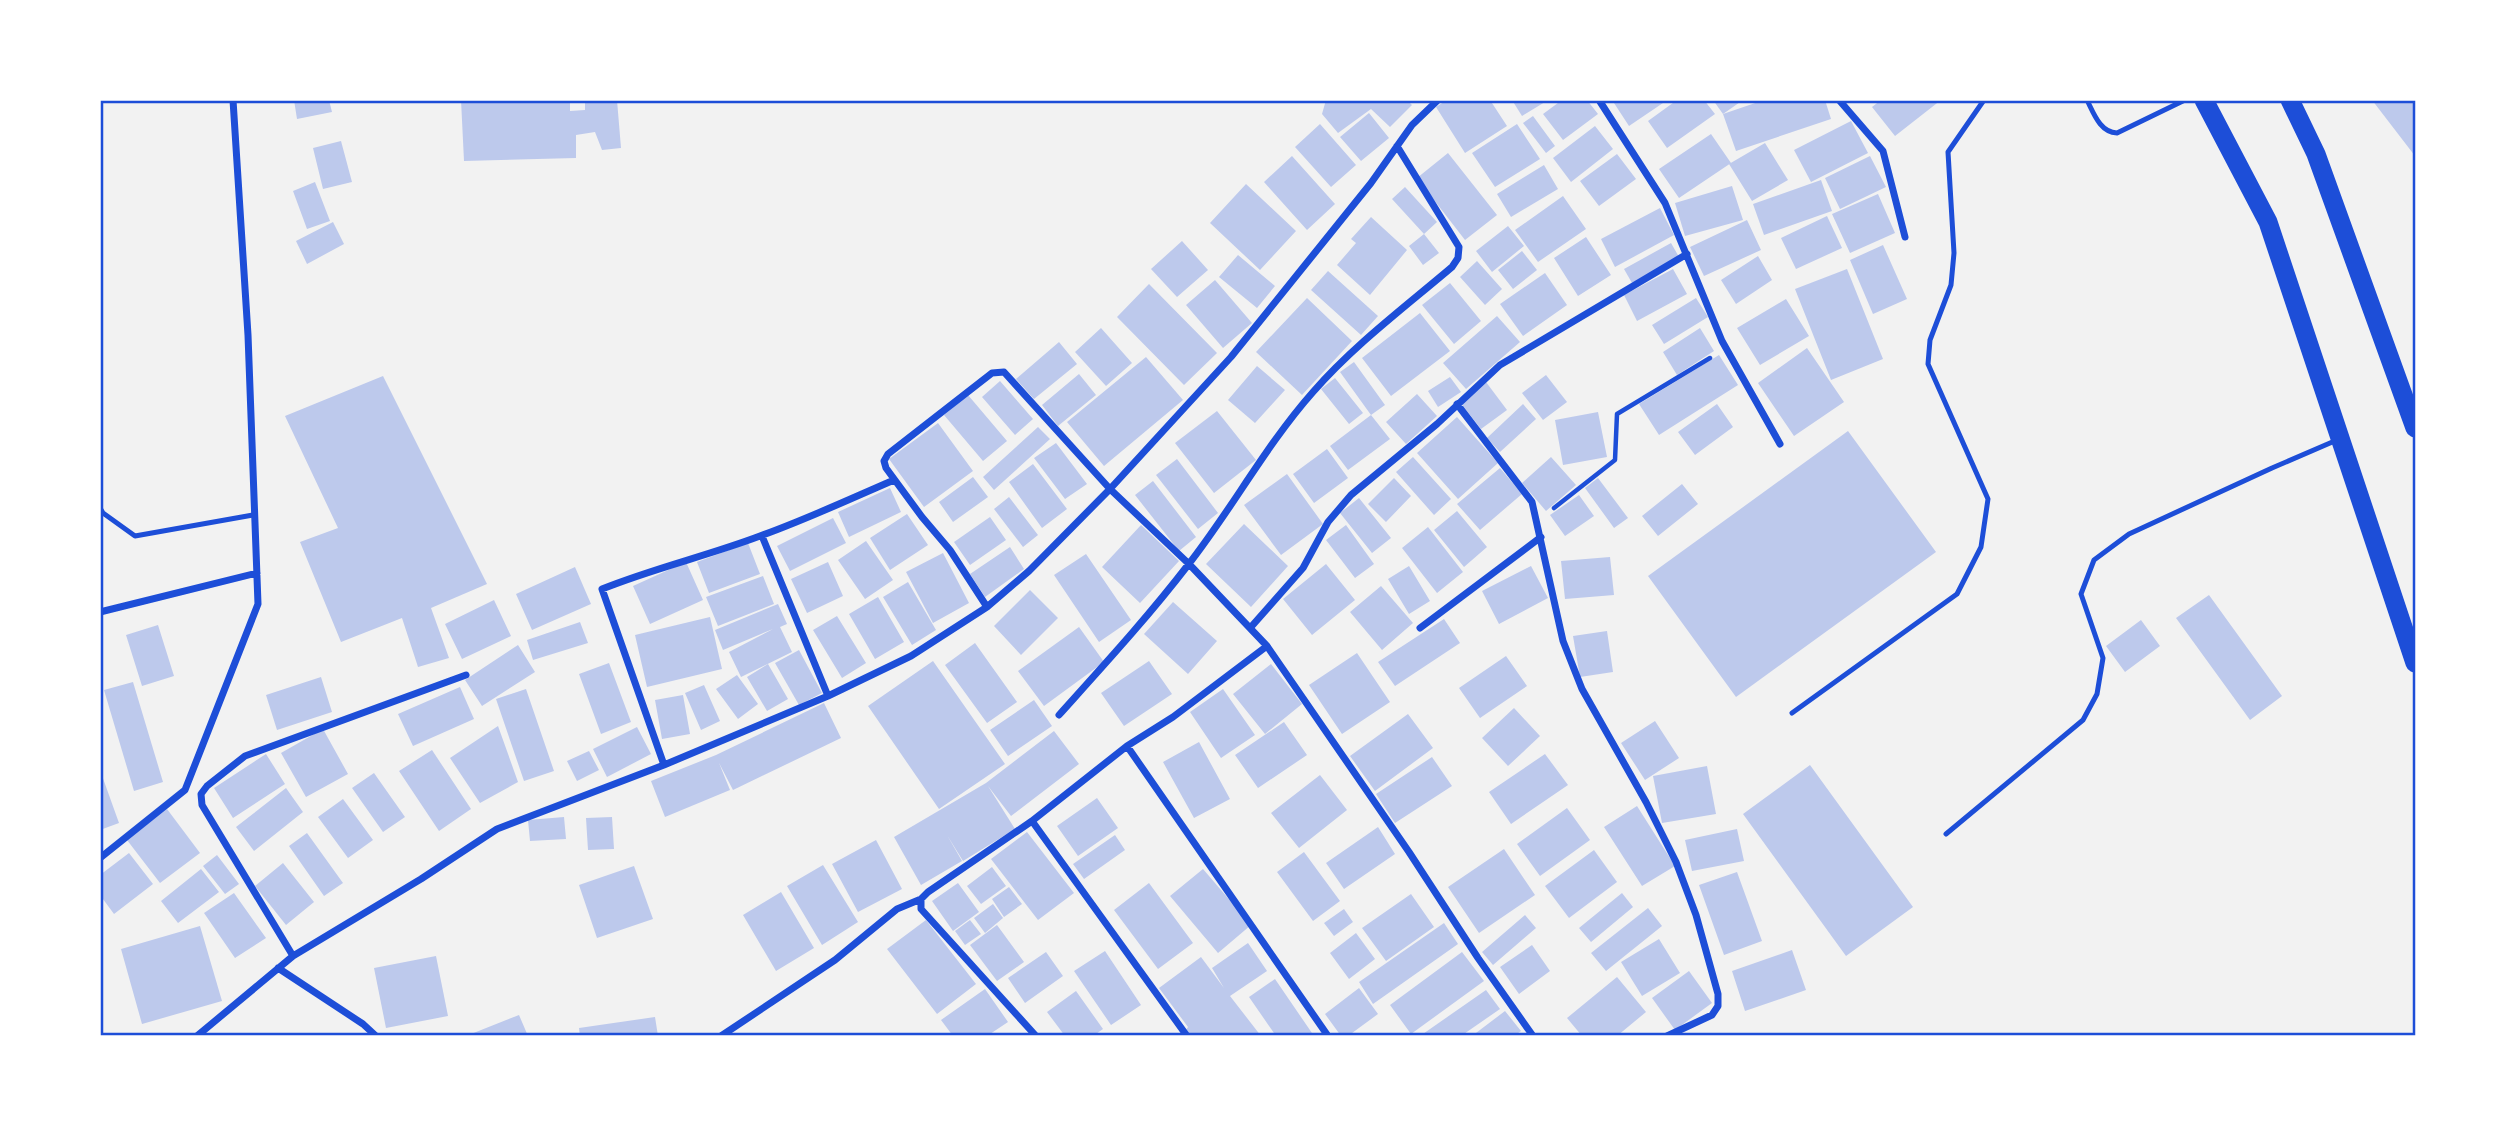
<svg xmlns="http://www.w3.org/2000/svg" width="2515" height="1136" font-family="'Fira Sans',sans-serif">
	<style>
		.building { fill: #bdc9ec }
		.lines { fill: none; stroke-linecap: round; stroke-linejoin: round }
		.path { stroke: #1d4ed8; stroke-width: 4.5 }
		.service { stroke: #1d4ed8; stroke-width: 5 }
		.minor { stroke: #1d4ed8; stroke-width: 7 }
		.trunk { stroke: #1d4ed8; stroke-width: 19 }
		.neatline { fill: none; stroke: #1d4ed8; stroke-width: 2.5 }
	</style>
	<rect width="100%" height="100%" fill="#f2f2f2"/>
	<path class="building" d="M294,100h35l3,12 -35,7z
		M461,100h109v11l15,-1v-10h32l4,48 -19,2 -7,-18 -19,3v23l-112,3z
		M1326,100h81l5,5 -22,22 -19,-18 -33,24 -16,-19z
		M1447,100h43l17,26 -42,27 -29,-46z
		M1512,100h31l2,2 -23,14z
		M1562,100h25l11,14 -35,26 -20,-26z
		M1619,100h41l3,3 -34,23 -15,-23z
		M1677,100h27l11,14 -48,34 -19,-27z
		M1713,100h30l-20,14 41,-14h61l6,19 -95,32 -13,-37z
		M1881,100h60l-46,36 -23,-29z
		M2372,100h43v56z
		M1369,113l20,25 -28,23 -21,-24z
		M1533,116l22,30 -9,7 -23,-30z
		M1851,121l17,32 -57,29 -17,-32z
		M1320,124l36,41 -25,22 -36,-40z
		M1517,124l23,35 -45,28 -23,-34z
		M1595,126l18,23 -42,33 -18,-24z
		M1711,134l20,29 -52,35 -20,-29z
		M341,141l11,41 -29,7 -10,-41z
		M1765,143l23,37 -36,21 -23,-37z
		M1448,153l49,62 -32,25 -48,-62z
		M1617,154l19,25 -37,27 -19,-25z
		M1292,156l43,48 -28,26 -43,-48z
		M1870,156l16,31 -46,22 -15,-31z
		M1544,165l14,24 -47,28 -14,-23z
		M1821,180l11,31 -68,24 -11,-31z
		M315,182l15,39 -23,8 -14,-38z
		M1246,184l50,47 -36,39 -50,-47z
		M1732,186l11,34 -58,16 -10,-33z
		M1405,187l32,35 -13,12 -32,-35z
		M1878,194l17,39 -45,20 -18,-39z
		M1563,196l23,33 -48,33 -23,-32z
		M1660,208l14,27 -59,32 -14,-28z
		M1827,216l15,32 -46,21 -15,-31z
		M1371,217l36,33 -37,45 -33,-30 19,-22 -5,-4z
		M1747,220l14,30 -57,26 -14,-29z
		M333,222l11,22 -37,20 -11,-23z
		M1508,226l16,20 -32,26 -16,-21z
		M1424,234l15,19 -16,12 -14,-19z
		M1586,237l25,38 -33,21 -24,-38z
		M1182,241l26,29 -31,27 -26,-28z
		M1671,243l8,14 -47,26 -8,-14z
		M1883,245l24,54 -34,15 -23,-54z
		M1522,251l15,19 -24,19 -15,-19z
		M1238,255l37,31 -18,22 -38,-31z
		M1758,256l14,24 -36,24 -15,-24z
		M1477,261l25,28 -17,16 -25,-28z
		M1673,269l14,25 -50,27 -13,-26z
		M1847,269l36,90 -52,21 -36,-91z
		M1328,271l50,45 -17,19 -50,-45z
		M1545,273l22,32 -44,31 -23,-32z
		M1215,280l37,43 -29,25 -37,-43z
		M1450,283l31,38 -27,23 -32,-39z
		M1149,284l68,69 -33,32 -67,-68z
		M1307,298l45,43 -50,54 -46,-43z
		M1696,298l12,19 -44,27 -12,-19z
		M1786,299l23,37 -49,29 -23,-37z
		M1420,313l30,38 -59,45 -29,-38z
		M1497,316l23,26 -54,47 -23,-26z
		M1101,328l31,35 -26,23 -31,-34z
		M1700,328l14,23 -37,24 -14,-23z
		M1059,342l18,22 -43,35 -18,-20z
		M1807,348l37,54 -50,34 -36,-53z
		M1719,355l19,30 -79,50 -20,-31z
		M1146,357l37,43 -79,66 -37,-44z
		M1354,362l31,43 -14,10 19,24 -42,31 -18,-24 41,-31 -31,-43z
		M1257,366l28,24 -30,33 -27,-23z
		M1079,374l17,21 -38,31 -16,-21z
		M1546,375l21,27 -24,18 -21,-27z
		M383,376l104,208 -56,24 18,50 -31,9 -16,-49 -61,24 -41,-100 38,-14 -53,-112z
		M1450,377l11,15 -23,15 -10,-16z
		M1335,378l28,35 -14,11 -28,-35z
		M1000,381l33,38 -18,16 -33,-38z
		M1486,382l21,28 -26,19 -21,-27z
		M1417,394l20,22 -31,28 -20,-22z
		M968,395l39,46 -24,20 -39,-46z
		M1523,404l13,15 -36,33 -13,-14z
		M1717,404l16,23 -38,28 -17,-23z
		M1217,411l39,49 -42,33 -39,-50z
		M1598,412l9,45 -44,8 -8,-45z
		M1457,417l41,46 -40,36 -41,-46z
		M938,423l35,48 -49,36 -35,-48z
		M1038,427l12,12 -56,51 -11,-13z
		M1848,431l88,121 -200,145 -88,-121z
		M1056,443l31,41 -22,15 -31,-41z
		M1327,449l21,29 -34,25 -21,-29z
		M1413,457l38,42 -17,16 -38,-43z
		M1551,457l25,28 -30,26 -24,-28z
		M1177,459l41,54 -20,16 -42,-54z
		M1033,464l34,45 -25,19 -33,-46z
		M1500,468l22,26 -42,36 -23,-26z
		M1287,474l36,50 -42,31 -37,-50z
		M973,477l15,20 -35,25 -14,-20z
		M1394,478l17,18 -25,26 -18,-18z
		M1598,478l30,40 -14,10 -29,-40z
		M1153,481l43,56 -17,14 -44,-56z
		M1682,484l16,20 -40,32 -16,-20z
		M890,488l11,24 -52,25 -11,-25z
		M1579,495l15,21 -29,20 -15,-21z
		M1009,497l29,38 -15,12 -29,-38z
		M1359,498l32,40 -19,15 -32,-40z
		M1457,511l30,36 -23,20 -30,-37z
		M907,514l21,31 -38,25 -20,-32z
		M990,517l16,23 -36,25 -16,-23z
		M833,518l13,25 -56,28 -13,-25z
		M1244,524l44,42 -37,41 -45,-43z
		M1141,525l38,36 -39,42 -38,-36z
		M1346,525l28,39 -19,14 -29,-38z
		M1428,527l35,45 -26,21 -35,-45z
		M866,541l27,39 -28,19 -27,-39z
		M748,543l12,31 -51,19 -12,-31z
		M1010,547l14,22 -39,28 -15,-23z
		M943,553l26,50 -36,20 -27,-51z
		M1086,554l45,66 -32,22 -45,-67z
		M1610,557l4,38 -49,4 -4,-38z
		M686,562l17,38 -53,24 -17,-38z
		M828,562l15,34 -36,17 -16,-34z
		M1326,564l29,36 -43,35 -29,-36z
		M1409,566l21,35 -21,13 -21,-35z
		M1531,566l17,32 -49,26 -17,-33z
		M575,567l16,37 -59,26 -16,-36z
		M763,576l11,28 -56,22 -12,-29z
		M908,582l28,48 -24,15 -29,-48z
		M1381,586l32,37 -31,27 -32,-38z
		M1030,590l28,28 -37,37 -27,-29z
		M2209,595l73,101 -32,24 -74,-102z
		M878,597l26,45 -29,17 -26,-45z
		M494,600l17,36 -49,23 -17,-35z
		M1173,602l44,39 -29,33 -44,-40z
		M778,604l9,20 -7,3 12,25 -51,25 -12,-25 44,-23 -50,21 -8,-20z
		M837,616l29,47 -24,15 -29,-48z
		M710,617l12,52 -75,18 -12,-52z
		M1444,619l16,24 -65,43 -17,-24z
		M2141,620l19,26 -35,26 -19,-26z
		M580,622l8,21 -55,17 -6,-20z
		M158,625l16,51 -32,10 -16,-51z
		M1079,627l25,35 -60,44 -26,-35z
		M1607,631l6,41 -33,5 -7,-41z
		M975,643l42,59 -30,21 -42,-58z
		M518,645l17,27 -53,34 -17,-26z
		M799,650l23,43 -23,12 -24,-42z
		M1357,653l33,49 -48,32 -33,-49z
		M1506,656l21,30 -47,32 -21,-30z
		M933,661l72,103 -66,45 -71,-103z
		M1149,661l23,33 -48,32 -23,-33z
		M609,663l22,59 -30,12 -22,-60z
		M768,664l20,35 -21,12 -20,-34z
		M1271,664l31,40 -37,30 -32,-40z
		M737,675l21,29 -20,15 -22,-30z
		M321,677l11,35 -55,18 -11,-35z
		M133,682l30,100 -29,9 -30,-101z
		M704,685l16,36 -19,9 -16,-37z
		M460,687l14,32 -61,27 -15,-32z
		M526,689l28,82 -30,10 -28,-82z
		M1223,689l32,46 -34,23 -31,-46z
		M683,695l7,39 -28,5 -7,-39z
		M1034,700l18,26 -44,30 -18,-26z
		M824,703l17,35 -108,52 -14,-27 11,27 -65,27 -14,-36 65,-26z
		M1514,708l26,28 -32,30 -26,-28z
		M1408,714l25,34 -58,43 -25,-35z
		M1655,721l24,37 -34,22 -24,-37z
		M1284,722l23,33 -49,33 -23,-33z
		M498,726l20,56 -38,21 -30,-45z
		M637,727l14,27 -44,23 -14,-28z
		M323,729l25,45 -42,23 -25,-44z
		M1054,731l25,33 -68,52 -23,-30 27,43 -52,32 -16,-26 15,26 -41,24 -27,-48 92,-54z
		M1199,742l31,57 -36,19 -31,-56z
		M432,750l39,59 -32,22 -40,-60z
		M589,751l10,19 -22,11 -10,-20z
		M266,754l19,30 -52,34 -19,-30z
		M1545,754l23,31 -57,39 -22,-32z
		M1432,757l20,29 -57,37 -19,-29z
		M1810,765l103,142 -67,49 -103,-142z
		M1707,766l9,48 -54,9 -9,-47z
		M100,770l19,53 -19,7z
		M374,773l31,44 -22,15 -31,-44z
		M1320,775l27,35 -48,38 -28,-35z
		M286,788l17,24 -49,39 -18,-24z
		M1097,798l21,30 -40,28 -21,-30z
		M343,799l30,41 -25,18 -30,-41z
		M1637,806l38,60 -33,20 -38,-59z
		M1567,808l23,32 -50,36 -23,-32z
		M167,809l33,44 -40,30 -33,-43z
		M564,817l2,22 -36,2 -2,-21z
		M612,817l2,32 -26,1 -2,-32z
		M1378,827l17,27 -51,35 -18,-26z
		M1737,829l7,32 -52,10 -7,-31z
		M1027,832l47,61 -36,27 -47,-61z
		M307,833l36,50 -19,13 -35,-50z
		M1115,835l10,15 -41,29 -11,-15z
		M876,840l26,49 -44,23 -26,-48z
		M1504,849l31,46 -56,38 -31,-46z
		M1594,850l23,32 -48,36 -24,-32z
		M1304,852l36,49 -27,20 -36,-49z
		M129,853l24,31 -39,30 -14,-19v-20z
		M217,855l22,29 -14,10 -22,-28z
		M283,863l31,39 -28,23 -31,-39z
		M823,865l35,57 -36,23 -35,-59z
		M634,866l19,53 -56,19 -18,-53z
		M992,867l14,19 -25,18 -14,-18z
		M201,869l18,23 -41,31 -17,-22z
		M1203,869l48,56 -33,28 -48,-57z
		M1737,872l25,69 -38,14 -25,-70z
		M958,883l21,29 -26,19 -21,-30z
		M1149,883l44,60 -35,26 -44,-59z
		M1009,887l13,17 -18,13 -12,-18z
		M781,892l33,56 -38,23 -33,-56z
		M234,893l32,45 -31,20 -31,-45z
		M1622,893l11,14 -42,35 -12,-14z
		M1411,894l23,33 -48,34 -24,-33z
		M993,904l10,14 -18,15 -11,-15z
		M1648,908l14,18 -56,45 -15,-18z
		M1344,909l9,13 -19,14 -10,-13z
		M1525,915l11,13 -43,37 -11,-13z
		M926,920l50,64 -39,30 -50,-65z
		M970,920l11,14 -16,11 -10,-14z
		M1444,923l14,21 -85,60 -14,-22z
		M997,925l27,37 -27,19 -27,-36z
		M200,926l22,75 -80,23 -21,-75z
		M1356,933l19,26 -26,20 -19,-26z
		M1659,939l21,34 -38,23 -21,-34z
		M1248,943l19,28 -37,25 31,40h-70l-5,-6 2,-3 -29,-39 42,-31 23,31 -12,-20z
		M1532,945l18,26 -31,23 -19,-27z
		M1792,950l14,40 -61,21 -13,-40z
		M1105,951l36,54 -30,20 -37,-54z
		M1046,952l17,24 -38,27 -17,-25z
		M1462,952l22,29 -73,53 -21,-29z
		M436,956l12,60 -62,12 -12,-60z
		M1689,971l23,32 -37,27 -23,-32z
		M1617,977l29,35 -29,24h-35l-15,-18z
		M1275,979l39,57h-38l-27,-39z
		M1359,988l19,26 -30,22h-7l-16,-22z
		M985,989l23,33 -21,14h-34l-12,-16z
		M1486,990l14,19 -39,27h-41z
		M1076,991l27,38 -10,7h-28l-18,-24z
		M1505,1011l16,20 -7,5h-42z
		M519,1015l9,21h-62z
		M655,1017l3,19h-78l-1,-8z"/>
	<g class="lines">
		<path class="path" d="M1554,508l61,-48 2,-46 93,-56"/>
		<path class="service" d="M2087,100c7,14 13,32 30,33l68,-33
			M100,508l3,5 32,23 118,-21
			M1792,713l165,-119 24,-47 7,-48 -60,-135 2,-24 21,-55 3,-32 -6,-101 36,-52
			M1946,834l137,-114 14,-26 6,-36 -22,-64 13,-34 35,-26 143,-66 65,-28"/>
		<path class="minor" d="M1599,100l66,103 57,138 58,103
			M1839,100l44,51 22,86
			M1457,404l75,98 31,139 19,48 64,113 30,60 20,53 22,79v12l-6,9 -45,21
			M762,536l66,160
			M987,607l-37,-57 -28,-33 -36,-49 -2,-7 4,-7 104,-81 12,-1 106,117 79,75 78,82 142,206 69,106 55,78
			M100,612l157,-39
			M1251,627l52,-59 25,-46 23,-27 86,-71 63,-59 187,-111
			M1420,628l121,-91
			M1059,715c44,-49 89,-98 129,-150 44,-56 78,-120 125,-173 41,-47 92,-85 139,-125l6,-9 1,-11 -62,-101
			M1127,746l201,290
			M664,765l-62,-176c52,-21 105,-33 158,-53 45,-16 90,-37 134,-56
			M1032,821l155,215
			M100,858l85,-68 73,-186 -10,-269 -15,-235
			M293,956l-91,-151 -1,-11 6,-8 38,-30 221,-81
			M278,968l85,56 13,12
			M197,1036l96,-80 128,-77 76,-50 167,-64 164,-69 83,-40 76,-49 42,-36 81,-82 121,-132 140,-174 41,-58 26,-25
			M721,1036l114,-76 62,-51 24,-10
			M1036,1036l-115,-127v-10l7,-7 104,-71 95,-75 46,-29 94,-71"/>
		<path class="trunk" d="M2204,100l64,122 147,441
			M2290,100l26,54 99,274"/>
	</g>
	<rect width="2515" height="1136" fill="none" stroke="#ffffff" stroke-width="203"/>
	<rect x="102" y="102" width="2312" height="932" class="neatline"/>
</svg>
